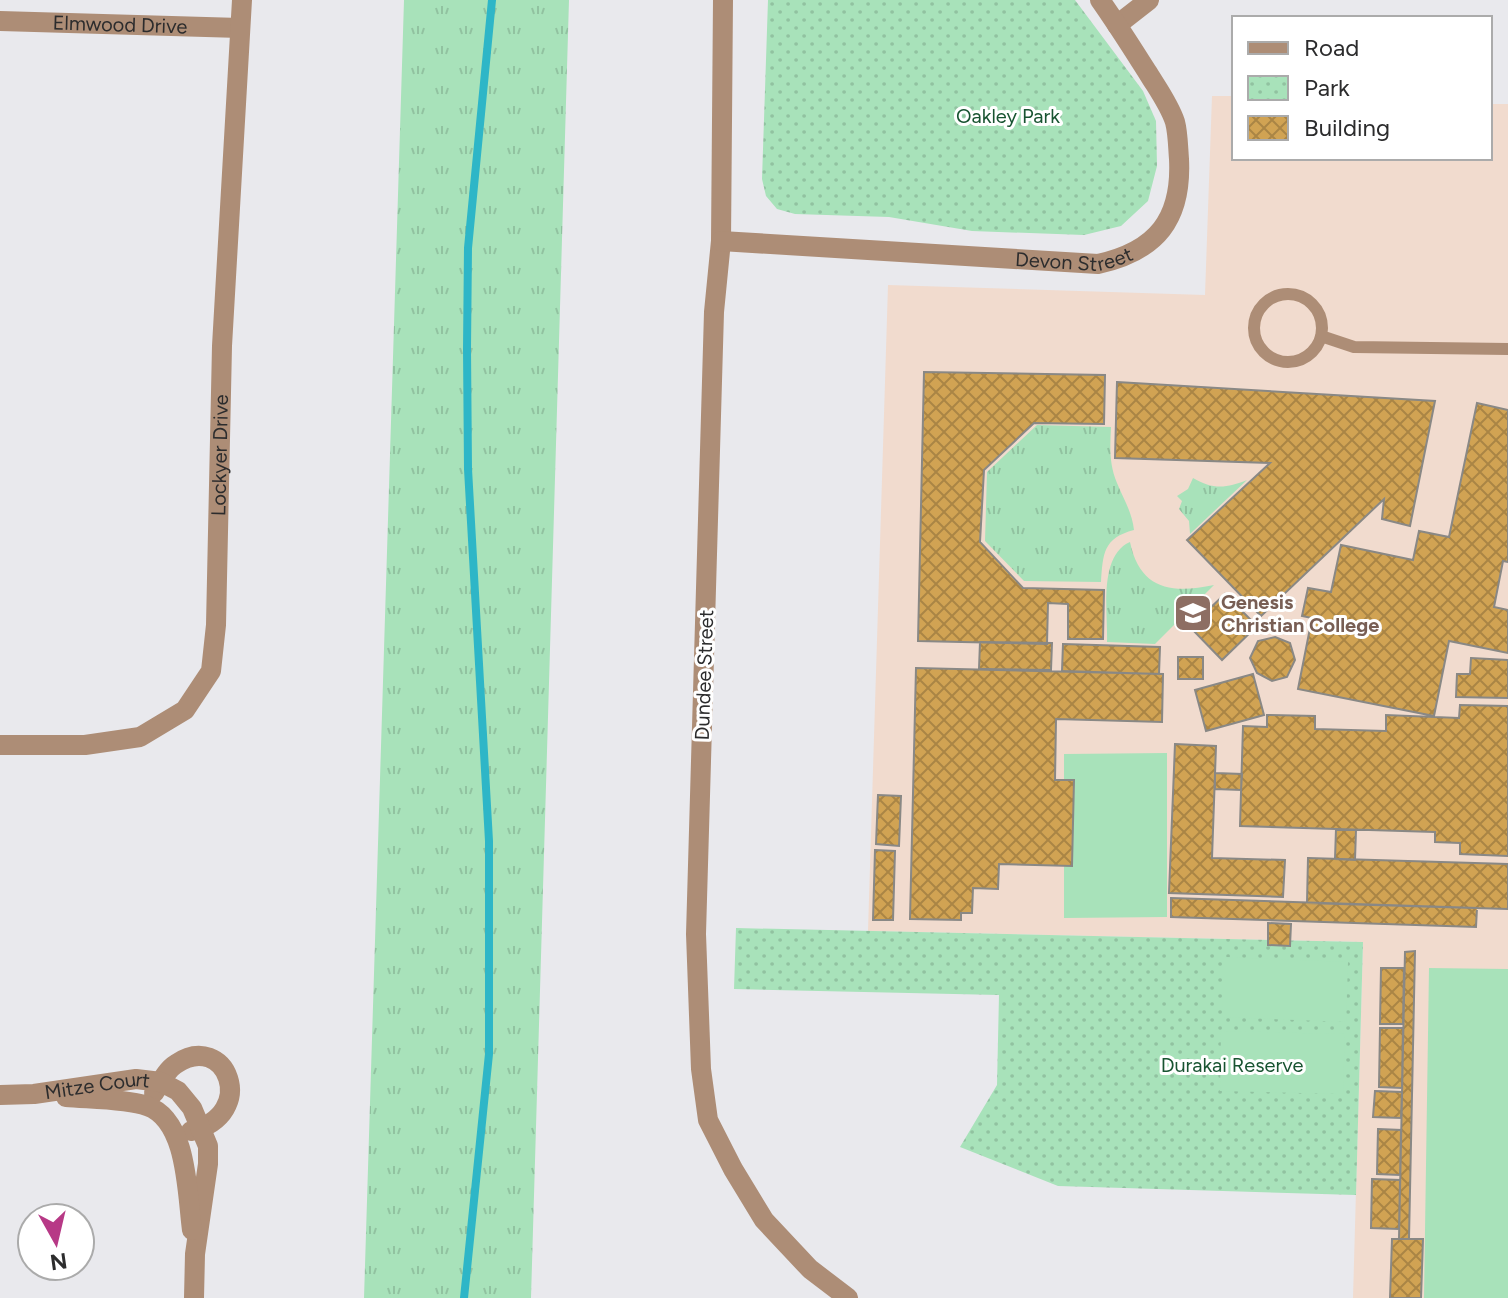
<svg xmlns="http://www.w3.org/2000/svg" width="1508" height="1298" font-family="Figtree,sans-serif">
	<style>
		.education { fill: #f1dbce }
		.grass { fill: url(#grass-tufts) }
		.park { fill: url(#park-dots) }
		.pitch { fill: #a8e2ba }
		.lines { fill: none; stroke-linecap: round; stroke-linejoin: round }
		.stream { stroke: #2eb6c7; stroke-width: 8 }
		.building { fill: url(#building-cross-hatch); stroke: #898885; stroke-width: 2 }
		.service { stroke: #ad8d76; stroke-width: 12 }
		.minor { stroke: #ad8d76; stroke-width: 20 }
		.labels { text-anchor: middle; stroke-width: 6; stroke-linejoin: round; paint-order: stroke }
		.street-label { font-size: 20px; fill: #2c2c2d; stroke: #fff }
		.park-label { font-size: 20px; fill: #185431; stroke: #fff }
		.education-label { font-size: 20px; font-weight: bold; fill: #785e54; stroke: #fff; text-anchor: start }
	</style>
	<defs>
		<pattern id="grass-tufts" width="24" height="20" patternUnits="userSpaceOnUse" patternTransform="scale(2)"><rect width="24" height="20" fill="#a8e2ba"/><path d="M3 7l-1-3M5 7V3M7 7l1-3M15 17l-1-3M17 17v-4M19 17l1-3" fill="none" stroke="#91c2a0"/></pattern>
		<pattern id="park-dots" width="8" height="8" patternUnits="userSpaceOnUse" patternTransform="scale(2)"><rect width="8" height="8" fill="#a8e2ba"/><path d="M2 2h.1M6 6h.1" fill="none" stroke="#91c2a0" stroke-width="1.8" stroke-linecap="round"/></pattern>
		<pattern id="building-cross-hatch" width="8" height="8" patternUnits="userSpaceOnUse" patternTransform="scale(2)"><rect width="8" height="8" fill="#d1a353"/><path d="M0 0l8 8M0 8l8-8" fill="none" stroke="#aa8545"/></pattern>
	</defs>
	<rect width="100%" height="100%" fill="#e9e9ed"/>
	<path class="education" d="M1212,96h22v62h256v-54h18v1194h-155l10,-356 -495,-11 20,-646 317,10z"/>
	<path class="grass" d="M404,0h165l-38,1298h-167z
		M1037,425l74,2c-1,20 -2,37 6,56 7,17 15,29 17,47 -31,8 -31,24 -33,52l-77,-1 -39,-40 2,-69z
		M1193,478c20,12 34,10 54,2l-57,54 -1,-13 -10,-12 3,-8 -5,-5 11,-7z
		M1130,542c10,48 42,52 84,43l-59,59 -48,-2c1,-29 -9,-86 23,-100z"/>
	<path class="park" d="M768,0h307l68,91 13,30 1,45 -9,35 -27,25 -37,9 -112,-4 -83,-14 -94,-3 -18,-5 -11,-13 -4,-17z
		M736,928l627,14 -7,253 -298,-9 -98,-39 37,-62 2,-90 -265,-6z"/>
	<path class="pitch" d="M1167,753v164l-103,1v-164z
		M1225,957l123,5 -2,60 -124,-5z
		M1429,968l79,1v329h-84z
		M1221,1031l124,3 -2,60 -123,-3z"/>
	<g class="lines">
		<path class="stream" d="M464,1298l25,-244v-213l-21,-372 -1,-120 1,-101 24,-248"/>
	</g>
	<path class="building" d="M924,372l181,3 -1,49 -70,-1 -50,47 -4,72 43,46 81,2 -1,49h-35v-35l-20,-1 -1,41 -129,-3z
		M1117,382l318,19 -25,125 -28,-7 2,-20 -123,117 -74,-76 83,-77 -155,-5z
		M1477,403l31,7v152l-5,-1 -9,46 14,3v43l-59,-12 -15,75 -136,-27 14,-71 -10,-2 6,-28 23,4 10,-47 72,15 6,-29 30,6z
		M1225,594l32,32 -35,34 -32,-33z
		M1275,637l15,6 5,17 -8,17 -15,4 -15,-8 -7,-15 8,-17z
		M980,642l72,1 -1,27 -72,-1z
		M1063,644l97,3 -1,27 -97,-3z
		M1178,657h25v22h-25z
		M1471,658l37,2v38l-52,-1 1,-23h13z
		M916,668l247,6 -1,48 -106,-3 -1,61h19l-2,86 -73,-2 -1,25 -25,-1 -1,25h-11v7l-51,-1z
		M1253,674l11,41 -58,16 -11,-41z
		M1460,705l48,1v150l-48,-2v-11l-25,-1v-10l-195,-6 3,-100 24,1v-12l48,1v13l71,2v-16l73,3z
		M1175,744l41,2 -4,112 73,2 -2,37 -114,-4z
		M1215,773l27,1 -1,16 -26,-1z
		M878,795l23,1 -2,50 -23,-2z
		M1336,829l20,1 -1,30 -20,-1z
		M875,850l20,1 -2,69h-20z
		M1308,858l200,6v45l-201,-6z
		M1171,898l306,10 -1,19 -305,-10z
		M1268,923l23,1 -1,22 -22,-1z
		M1415,951l-6,288h-10l6,-287z
		M1381,968h23l-1,56h-23z
		M1380,1028h23l-1,60 -23,-1z
		M1375,1091l27,1 -1,26 -28,-1z
		M1378,1129l23,1 -1,45 -23,-1z
		M1372,1179l28,1 -1,49 -28,-1z
		M1392,1239h31l-2,59h-31z"/>
	<g class="lines">
		<path class="service" d="M1254 328a34 34 0 1 1 68 0a34 34 0 1 1-68 0Z
			M1321,336l33,11 154,2"/>
		<g class="minor">
			<path d="M723,0l-2,241 -7,71 -18,622 5,135 7,51 25,49 31,51 46,49 38,29"/>
			<path id="s1" d="M0,21l240,7"/>
			<path d="M1117,25l32,-25"/>
			<path id="s2" d="M721,241l377,23c59,-13 84,-45 81,-105 -1,-12 -1,-26 -4,-37 -6,-18 -18,-34 -27,-49 -16,-25 -31,-49 -48,-73"/>
			<path id="s3" d="M0,745h85l55,-8 45,-27 26,-39 5,-46 6,-279 20,-346"/>
			<path d="M154,1093c6,-9 12,-23 22,-29 50,-34 84,50 15,67"/>
			<path id="s4" d="M0,1095l34,-1 102,-15 25,3 17,9 14,17 16,38v18l-13,90 -1,44"/>
			<path d="M66,1097c22,2 62,2 81,9 41,14 40,88 45,124"/>
		</g>
	</g>
	<defs>
		<g id="school-square" transform="scale(2)"><rect x="-9" y="-9" width="18" height="18" rx="4" fill="#8d6e63" stroke="#fff"/><path d="M0-5L7-2L0 1L-7-2ZM-4 1L0 2.5L4 1V4Q0 6-4 4Z" fill="#fff"/></g>
	</defs>
	<g fill-rule="evenodd">
		<use href="#school-square" x="1193" y="613"/>
	</g>
	<g class="labels">
		<g class="street-label">
			<text dy="7" stroke="none"><textPath href="#s1" startOffset="120">Elmwood Drive</textPath></text>
			<text dy="7" stroke="none"><textPath href="#s2" startOffset="354">Devon Street</textPath></text>
			<text dy="7" stroke="none"><textPath href="#s3" startOffset="456">Lockyer Drive</textPath></text>
			<text transform="translate(704 675) rotate(-88)" y="7">Dundee Street</text>
			<text dy="7" stroke="none"><textPath href="#s4" startOffset="98">Mitze Court</textPath></text>
		</g>
		<g class="park-label">
			<text x="1008" y="123">Oakley Park</text>
			<text x="1232" y="1072">Durakai Reserve</text>
		</g>
		<g class="education-label">
			<text x="1221" y="609">Genesis<tspan x="1221" dy="23">Christian College</tspan></text>
		</g>
	</g>
	<rect x="1232" y="16" width="260" height="144" fill="#ffffff" stroke="#ababab" stroke-width="2"/>
	<rect x="1248" y="42" width="40" height="12" fill="#ad8d76" stroke="#ababab" stroke-width="2"/>
	<text x="1304" y="56" font-size="24" fill="#2c2c2d">Road</text>
	<rect x="1248" y="76" width="40" height="24" fill="url(#park-dots)" stroke="#ababab" stroke-width="2"/>
	<text x="1304" y="96" font-size="24" fill="#2c2c2d">Park</text>
	<rect x="1248" y="116" width="40" height="24" fill="url(#building-cross-hatch)" stroke="#ababab" stroke-width="2"/>
	<text x="1304" y="136" font-size="24" fill="#2c2c2d">Building</text>
	<g transform="translate(56 1242) rotate(172)"><circle r="38" fill="#ffffff" stroke="#ababab" stroke-width="2"/>
	<path d="M0-6L14 30L0 20L-14 30Z" fill="#b73986"/>
	<text y="-12" font-size="22" font-weight="bold" text-anchor="middle" fill="#2c2c2d">N</text>
	</g>
</svg>
